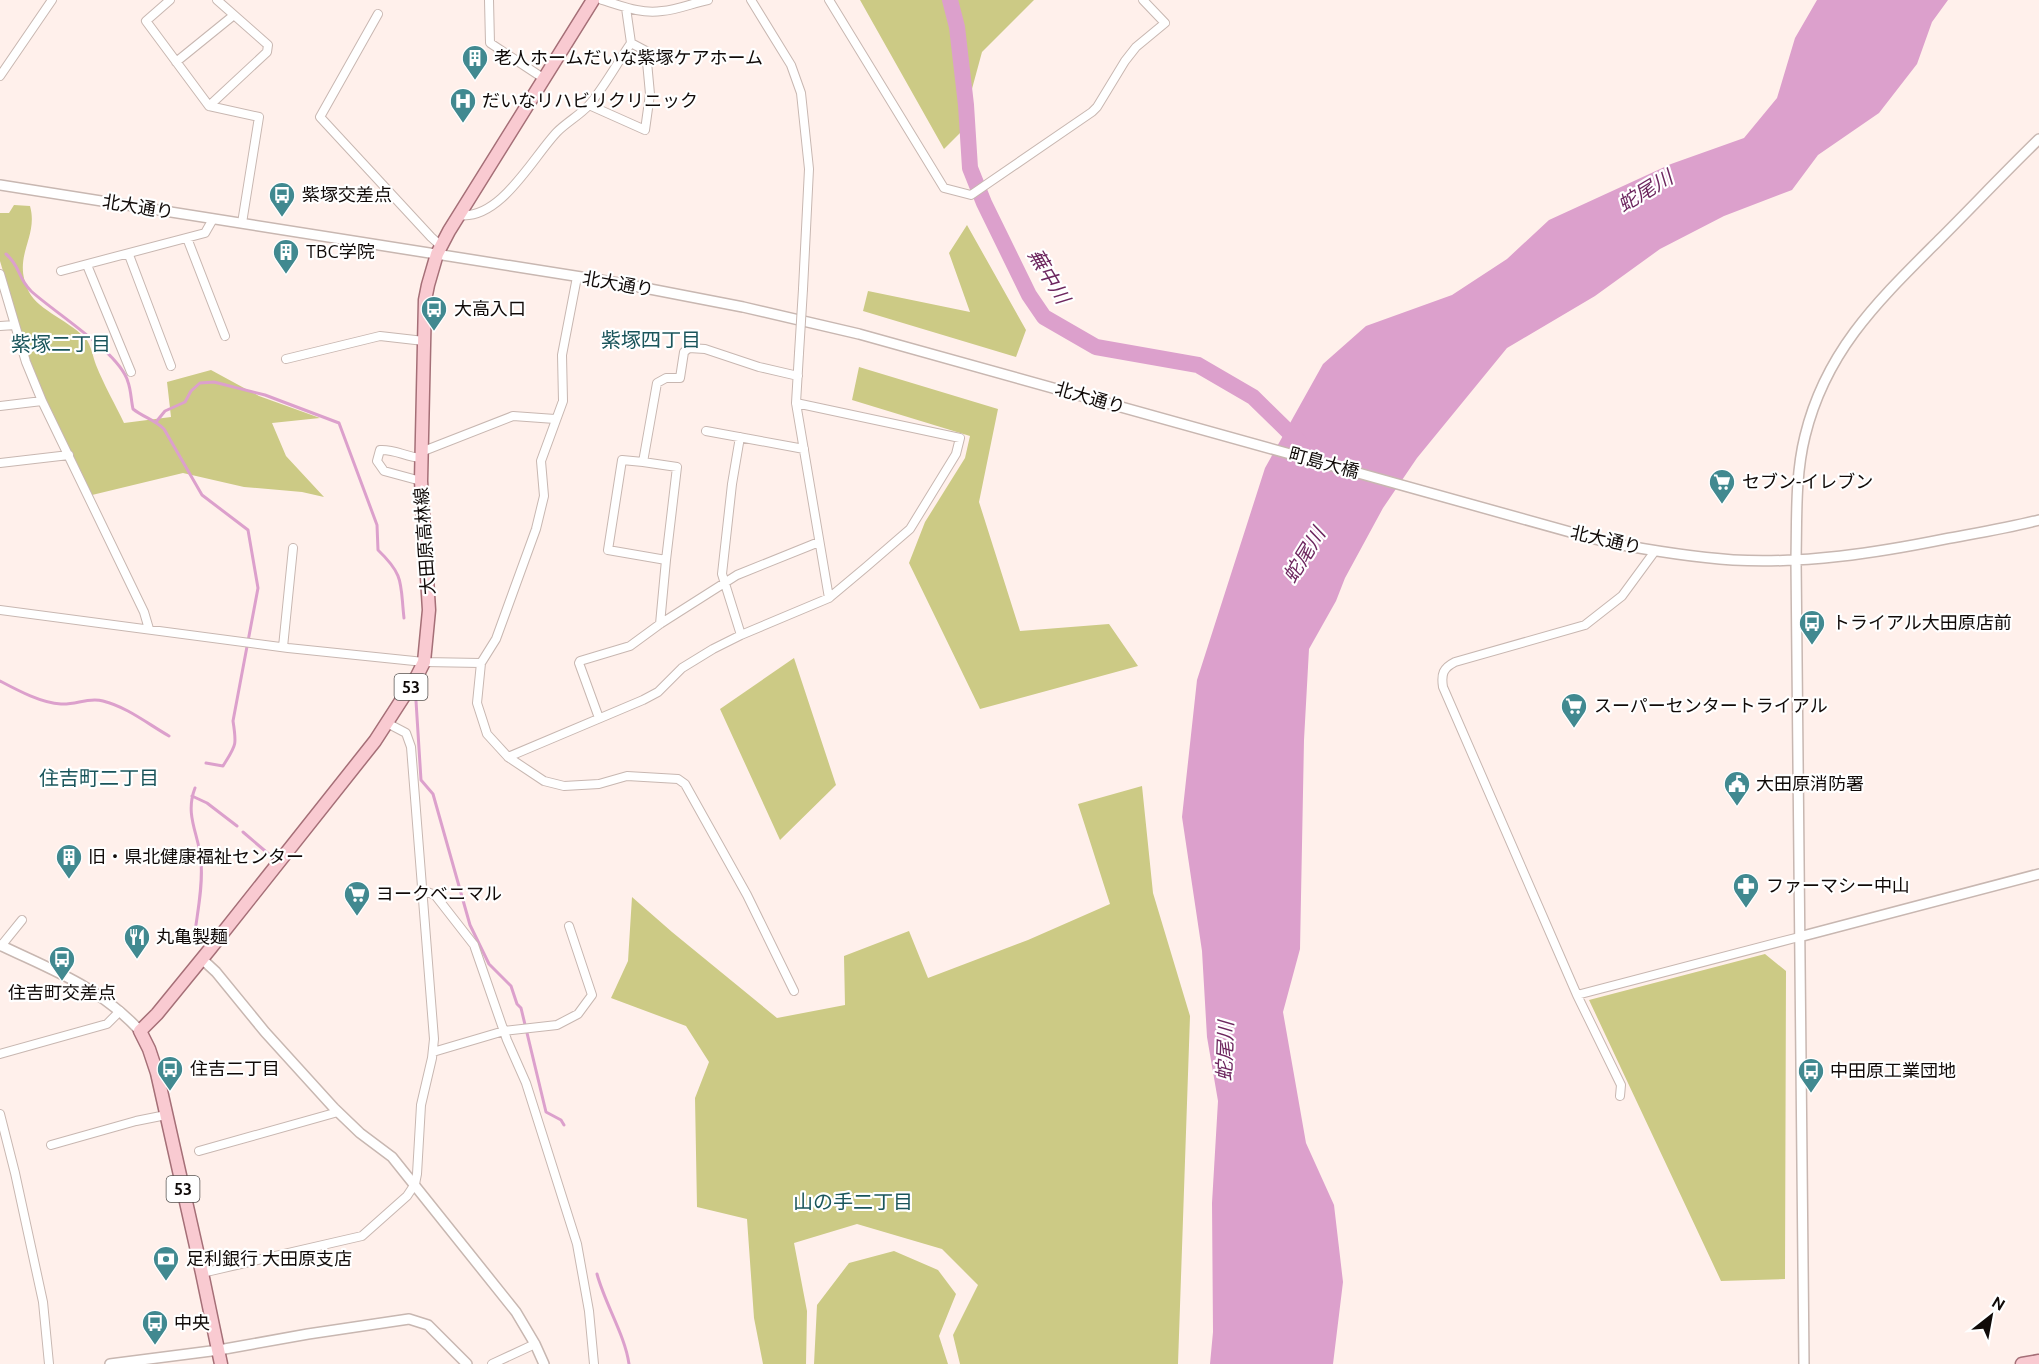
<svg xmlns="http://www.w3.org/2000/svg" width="2039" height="1364" font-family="Ubuntu,'Noto Sans JP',sans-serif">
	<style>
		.green { fill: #ccca85 }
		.water { fill: #dca0cc }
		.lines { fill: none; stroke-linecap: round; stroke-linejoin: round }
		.stream { stroke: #dca0cc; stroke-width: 3 }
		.river { stroke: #dca0cc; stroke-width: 16 }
		.minor-casing { stroke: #c8b7b1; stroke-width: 10 }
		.tertiary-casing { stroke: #c8b7b1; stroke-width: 12 }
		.primary-casing { stroke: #a56f77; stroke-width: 15 }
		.minor { stroke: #fff; stroke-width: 8 }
		.tertiary { stroke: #fff; stroke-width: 9 }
		.primary { stroke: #f9cad1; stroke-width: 12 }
		.minor-bridge-casing { stroke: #c8b7b1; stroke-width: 10; stroke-linecap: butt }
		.minor-bridge { stroke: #fff; stroke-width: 8 }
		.labels { text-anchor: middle; stroke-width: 4.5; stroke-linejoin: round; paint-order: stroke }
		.shield { fill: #fff; stroke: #585452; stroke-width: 1.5 }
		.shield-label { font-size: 16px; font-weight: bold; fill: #100a08 }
		.poi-label { font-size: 18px; fill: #100a08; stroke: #fff; text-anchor: start }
		.street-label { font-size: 18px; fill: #100a08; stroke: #fff }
		.water-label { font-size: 20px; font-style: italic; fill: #6d275f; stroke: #fff }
		.neighbourhood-label { font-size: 20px; fill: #1a555b; stroke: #fff }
	</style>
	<rect width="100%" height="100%" fill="#fff0eb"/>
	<path class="green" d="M860,0h174l-52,52 -22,81 -16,16z
		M14,205l16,1c9,32 -19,50 -1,86 9,18 44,31 57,47 5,6 7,18 10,26 8,20 19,39 28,58l47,-6 -4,-35 44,-12 48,26 61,22 -48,5 14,33 38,41 -22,-5 -58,-5 -61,-14 -91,22 -47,-96 -16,-40 -29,-98v-48h9z
		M967,225l59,105 -10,27 -153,-46 5,-20 102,21 -21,-59z
		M859,367l139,42 -19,93 41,129 89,-7 29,42 -158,43 -71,-146 16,-41 40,-64 5,-22 -118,-36z
		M794,658l42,127 -56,55 -60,-131z
		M1142,786l11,107 37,123 -12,348h-218l-7,-29 25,-50 -36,-36 -85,-25 -63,19 13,68 -1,53h-43l-9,-46 -7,-99 -50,-12 -2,-109 14,-36 -23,-36 -75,-28 17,-37 4,-64 40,35 105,86 68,-13 -1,-49 65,-25 19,47 100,-38 82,-36 -32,-100z
		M1765,954l21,17 -1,308 -64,2 -132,-281z
		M894,1251l44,19 18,24 -17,42 9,28h-134l3,-59 32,-42z"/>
	<path class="water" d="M1817,0h131l-16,22 -15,42 -38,49 -61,42 -26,35 -68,26 -64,33 -65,47 -88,52 -90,110 -34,50 -38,70 -9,23 -27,48 -5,91 -4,209 -17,63 23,131 28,62 9,77 -10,82h-123l3,-32 -1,-129 6,-102 -11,-64 -5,-86 -20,-134 15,-137 68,-212 58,-104 43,-38 86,-31 55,-36 42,-39 122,-56 73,-26 33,-40 18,-60z"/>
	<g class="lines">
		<path class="stream" d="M6,254c15,13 11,23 25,37 24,22 89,62 97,91 3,8 3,18 5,27 10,8 22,11 31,20l38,66 46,35 10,58 -25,133c4,25 3,24 -10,45l-17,-3
			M156,422l9,-11 20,-9 6,-11 9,-8 14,-1 51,13 74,28 38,102 1,25c27,26 22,33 26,68
			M0,681c17,9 41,22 61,23 15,1 27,-7 42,-3 24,6 45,23 66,35
			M416,701l5,79 12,14 37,131 19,39 22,22 6,18 4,4 25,104 15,8 3,5
			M192,796l15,7 30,23
			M243,832l28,24
			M195,932c3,-23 8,-47 6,-70 -1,-26 -17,-46 -6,-74
			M597,1274c8,30 28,61 32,90"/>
		<path class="river" d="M950,0l7,27 9,78 4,63 14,35 45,92 15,22 52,30 102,18 55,32 49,48"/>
		<g class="minor-casing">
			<path id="minor" d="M170,0l-24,21 63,85 50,11 -17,106
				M489,0l1,43 53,35
				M602,0c20,6 38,14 60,11 15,-1 31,-8 46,-11
				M751,0l40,65 10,28 8,76 -6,120
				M829,0l115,188 27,7 121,-83 5,-5 28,-46 11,-14 29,-24 -22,-23
				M378,14l-58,103 111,120 10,9
				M176,62l58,-47
				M0,76l52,-76
				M589,105l56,25 5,-36 -4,-43 -15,-8
				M209,106l58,-54 1,-7 -51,-45
				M459,215c41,6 74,-58 98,-83 10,-10 23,-17 32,-27 16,-19 28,-42 42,-62l-5,-35
				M187,238l38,98
				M129,255l42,111
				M87,265l44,107
				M61,271l144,-38 8,-14
				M0,274l26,88 16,39 102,211 5,17
				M0,326l15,-1
				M799,353l-3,50 33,195
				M286,359l94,-23 44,5
				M0,406l42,-5
				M706,431l98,18
				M740,437l-8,47 -10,90 19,61
				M421,452l92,-36 42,3
				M643,462l34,5 -11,93
				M0,463l69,-8
				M421,481l-37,-10 -7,-10 3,-11c15,-1 26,7 41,8
				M0,610l288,38 136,14 57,1 -4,40 10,31 21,23 36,24 20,5 35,-2 28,-8 51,3 7,5 62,111 47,96
				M660,624l6,-64 -58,-10 14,-90 21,2 14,-79 9,-5h14l4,-26 5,-4 16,1 54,18 39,9
				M283,647l10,-99
				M481,663l15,-24 40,-110 8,-33 -3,-35 22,-60 -1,-46 15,-78
				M599,718l-20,-55 1,-2 50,-15 30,-22 77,-49 82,-33
				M508,757l135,-57 15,-8 24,-24 31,-19 28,-14 88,-37 37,-31 44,-38 46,-75 4,-16 -164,-35
				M422,890l13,5 39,50 33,95 19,43 51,161 12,67 5,53
				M1,946l21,-26
				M1577,995l222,-58
				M433,1052l71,-21 53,-6 21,-11 14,-19 -23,-69
				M0,1054l107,-30 13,-13
				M1620,1096l1,-11 -44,-90 -134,-308c-2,-13 0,-19 12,-25l130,-37 37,-29 33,-45
				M0,1114l15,59 28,129 6,62
				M51,1145l85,-24 30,-6
				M199,1151l139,-39
				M202,1273l160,-37 45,-40 8,-12 2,-10 4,-69 11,-47 2,-19 -23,-292 -5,-14 -19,-10
				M492,1364l43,-20"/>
		</g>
		<g class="tertiary-casing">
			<path id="tertiary" d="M0,185l619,98 124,24 116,27 747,208c42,8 84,15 127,18 71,4 143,-7 212,-21 32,-6 63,-11 94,-19
				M1799,937l240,-63
				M0,945c52,25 100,42 140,86
				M202,959l14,13 49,60 69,76 26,25 32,24 124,155 19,32 9,20
				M110,1364l109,-14 89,-16 101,-15 19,6 39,39
				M1804,1364l-8,-805c1,-40 -1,-83 9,-123 21,-86 74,-136 134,-196 34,-34 66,-68 100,-101"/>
		</g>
		<g class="primary-casing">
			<path id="primary" d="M221,1364l-19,-91 -45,-200 -8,-24 -9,-18 17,-17 53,-65 165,-208 42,-65 7,-14 5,-52 -8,-129 4,-181 3,-15 9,-31 12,-23 144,-231
				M2022,1364l17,-3"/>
		</g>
		<use href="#minor" class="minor"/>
		<use href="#tertiary" class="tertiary"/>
		<use href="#primary" class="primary"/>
		<g class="minor-bridge-casing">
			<path id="minor-bridge" d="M799,353l4,-64"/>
		</g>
		<use href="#minor-bridge" class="minor-bridge"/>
	</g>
	<defs>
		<g id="building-pin" transform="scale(1.35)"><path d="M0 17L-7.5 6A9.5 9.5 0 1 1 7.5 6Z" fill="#418990" stroke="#fff"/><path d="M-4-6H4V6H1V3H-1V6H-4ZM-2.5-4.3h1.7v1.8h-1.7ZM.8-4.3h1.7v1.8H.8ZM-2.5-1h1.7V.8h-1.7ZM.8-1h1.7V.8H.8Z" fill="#fff"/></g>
		<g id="hospital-pin" transform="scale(1.35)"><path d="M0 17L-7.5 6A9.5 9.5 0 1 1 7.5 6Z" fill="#418990" stroke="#fff"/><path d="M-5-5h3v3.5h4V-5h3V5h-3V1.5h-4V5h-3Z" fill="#fff"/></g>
		<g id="bus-pin" transform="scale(1.35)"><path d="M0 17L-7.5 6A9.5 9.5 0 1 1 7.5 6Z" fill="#418990" stroke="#fff"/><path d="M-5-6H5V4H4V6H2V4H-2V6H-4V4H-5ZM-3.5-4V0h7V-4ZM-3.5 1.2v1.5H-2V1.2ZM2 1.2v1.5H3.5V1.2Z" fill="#fff"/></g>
		<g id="supermarket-pin" transform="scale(1.35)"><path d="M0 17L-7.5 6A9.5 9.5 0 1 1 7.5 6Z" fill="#418990" stroke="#fff"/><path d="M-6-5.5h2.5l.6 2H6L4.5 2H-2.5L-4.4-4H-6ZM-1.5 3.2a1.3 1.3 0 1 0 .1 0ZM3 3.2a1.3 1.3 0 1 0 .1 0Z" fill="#fff"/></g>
		<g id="civic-pin" transform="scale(1.35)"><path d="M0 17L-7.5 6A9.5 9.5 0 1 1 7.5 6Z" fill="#418990" stroke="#fff"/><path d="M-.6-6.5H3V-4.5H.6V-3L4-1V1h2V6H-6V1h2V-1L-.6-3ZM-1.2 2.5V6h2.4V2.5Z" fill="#fff"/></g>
		<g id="pharmacy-pin" transform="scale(1.35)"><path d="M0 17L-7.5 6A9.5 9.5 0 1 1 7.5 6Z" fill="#418990" stroke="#fff"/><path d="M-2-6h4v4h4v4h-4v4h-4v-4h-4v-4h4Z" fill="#fff"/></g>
		<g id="restaurant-pin" transform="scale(1.35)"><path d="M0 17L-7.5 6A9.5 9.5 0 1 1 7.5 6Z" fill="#418990" stroke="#fff"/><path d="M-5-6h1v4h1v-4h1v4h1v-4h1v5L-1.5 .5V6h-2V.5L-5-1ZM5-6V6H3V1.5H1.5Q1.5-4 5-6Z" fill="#fff"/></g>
		<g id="bank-pin" transform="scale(1.35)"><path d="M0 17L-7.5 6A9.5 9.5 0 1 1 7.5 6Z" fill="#418990" stroke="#fff"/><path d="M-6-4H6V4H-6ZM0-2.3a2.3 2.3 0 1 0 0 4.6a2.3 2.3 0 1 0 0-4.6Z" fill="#fff"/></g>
	</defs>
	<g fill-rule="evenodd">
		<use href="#building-pin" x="475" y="58"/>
		<use href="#hospital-pin" x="463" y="101"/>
		<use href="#bus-pin" x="282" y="195"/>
		<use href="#building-pin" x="286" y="252"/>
		<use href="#bus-pin" x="434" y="309"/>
		<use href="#supermarket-pin" x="1722" y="482"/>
		<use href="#bus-pin" x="1812" y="623"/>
		<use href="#supermarket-pin" x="1574" y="706"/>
		<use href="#civic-pin" x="1737" y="784"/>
		<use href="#building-pin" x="69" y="857"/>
		<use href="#pharmacy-pin" x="1746" y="886"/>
		<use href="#supermarket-pin" x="357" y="894"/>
		<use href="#restaurant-pin" x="137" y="937"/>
		<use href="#bus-pin" x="62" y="959"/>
		<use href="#bus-pin" x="170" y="1069"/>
		<use href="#bus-pin" x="1811" y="1071"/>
		<use href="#bank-pin" x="166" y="1259"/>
		<use href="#bus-pin" x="155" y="1323"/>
	</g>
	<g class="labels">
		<g class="shield">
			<rect x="394.5" y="674" width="33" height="26" rx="4.5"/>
			<rect x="166.5" y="1176" width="33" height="26" rx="4.5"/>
		</g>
		<g class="shield-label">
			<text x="411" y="693">53</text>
			<text x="183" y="1195">53</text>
		</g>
		<g class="poi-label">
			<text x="494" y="64">老人ホームだいな紫塚ケアホーム</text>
			<text x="482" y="107">だいなリハビリクリニック</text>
			<text x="302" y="201">紫塚交差点</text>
			<text x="306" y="258">TBC学院</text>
			<text x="454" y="315">大高入口</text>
			<text x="1742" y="488">セブン-イレブン</text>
			<text x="1832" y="629">トライアル大田原店前</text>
			<text x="1594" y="712">スーパーセンタートライアル</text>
			<text x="1756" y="790">大田原消防署</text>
			<text x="88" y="863">旧・県北健康福祉センター</text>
			<text x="1766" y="892">ファーマシー中山</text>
			<text x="376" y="900">ヨークベニマル</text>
			<text x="156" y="943">丸亀製麺</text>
			<text x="62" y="999" text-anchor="middle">住吉町交差点</text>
			<text x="190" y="1075">住吉二丁目</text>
			<text x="1830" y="1077">中田原工業団地</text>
			<text x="186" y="1265">足利銀行 大田原支店</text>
			<text x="174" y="1329">中央</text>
		</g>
		<g class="street-label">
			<text transform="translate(138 207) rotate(9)" y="6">北大通り</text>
			<text transform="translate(618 284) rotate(10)" y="6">北大通り</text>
			<text transform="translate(1090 398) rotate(16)" y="6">北大通り</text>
			<text transform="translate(1324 463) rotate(15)" y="6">町島大橋</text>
			<text transform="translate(1606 540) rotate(13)" y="6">北大通り</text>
			<text transform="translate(425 541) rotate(-94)" y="6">大田原高林線</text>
		</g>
		<g class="water-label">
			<text transform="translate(1645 191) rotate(-31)" y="7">蛇尾川</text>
			<text transform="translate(1049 276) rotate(59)" y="7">蕪中川</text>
			<text transform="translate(1304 555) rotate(-58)" y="7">蛇尾川</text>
			<text transform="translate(1225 1051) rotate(-88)" y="7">蛇尾川</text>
		</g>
		<g class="neighbourhood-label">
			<text x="651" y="347">紫塚四丁目</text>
			<text x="61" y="351">紫塚二丁目</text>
			<text x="99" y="785">住吉町二丁目</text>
			<text x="853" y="1209">山の手二丁目</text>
		</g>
	</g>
	<g transform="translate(1991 1316) rotate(31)" stroke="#ffffff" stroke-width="4.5" paint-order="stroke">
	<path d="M0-4.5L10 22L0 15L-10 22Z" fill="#100a08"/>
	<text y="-9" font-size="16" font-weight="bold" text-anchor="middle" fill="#100a08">N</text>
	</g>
</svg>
